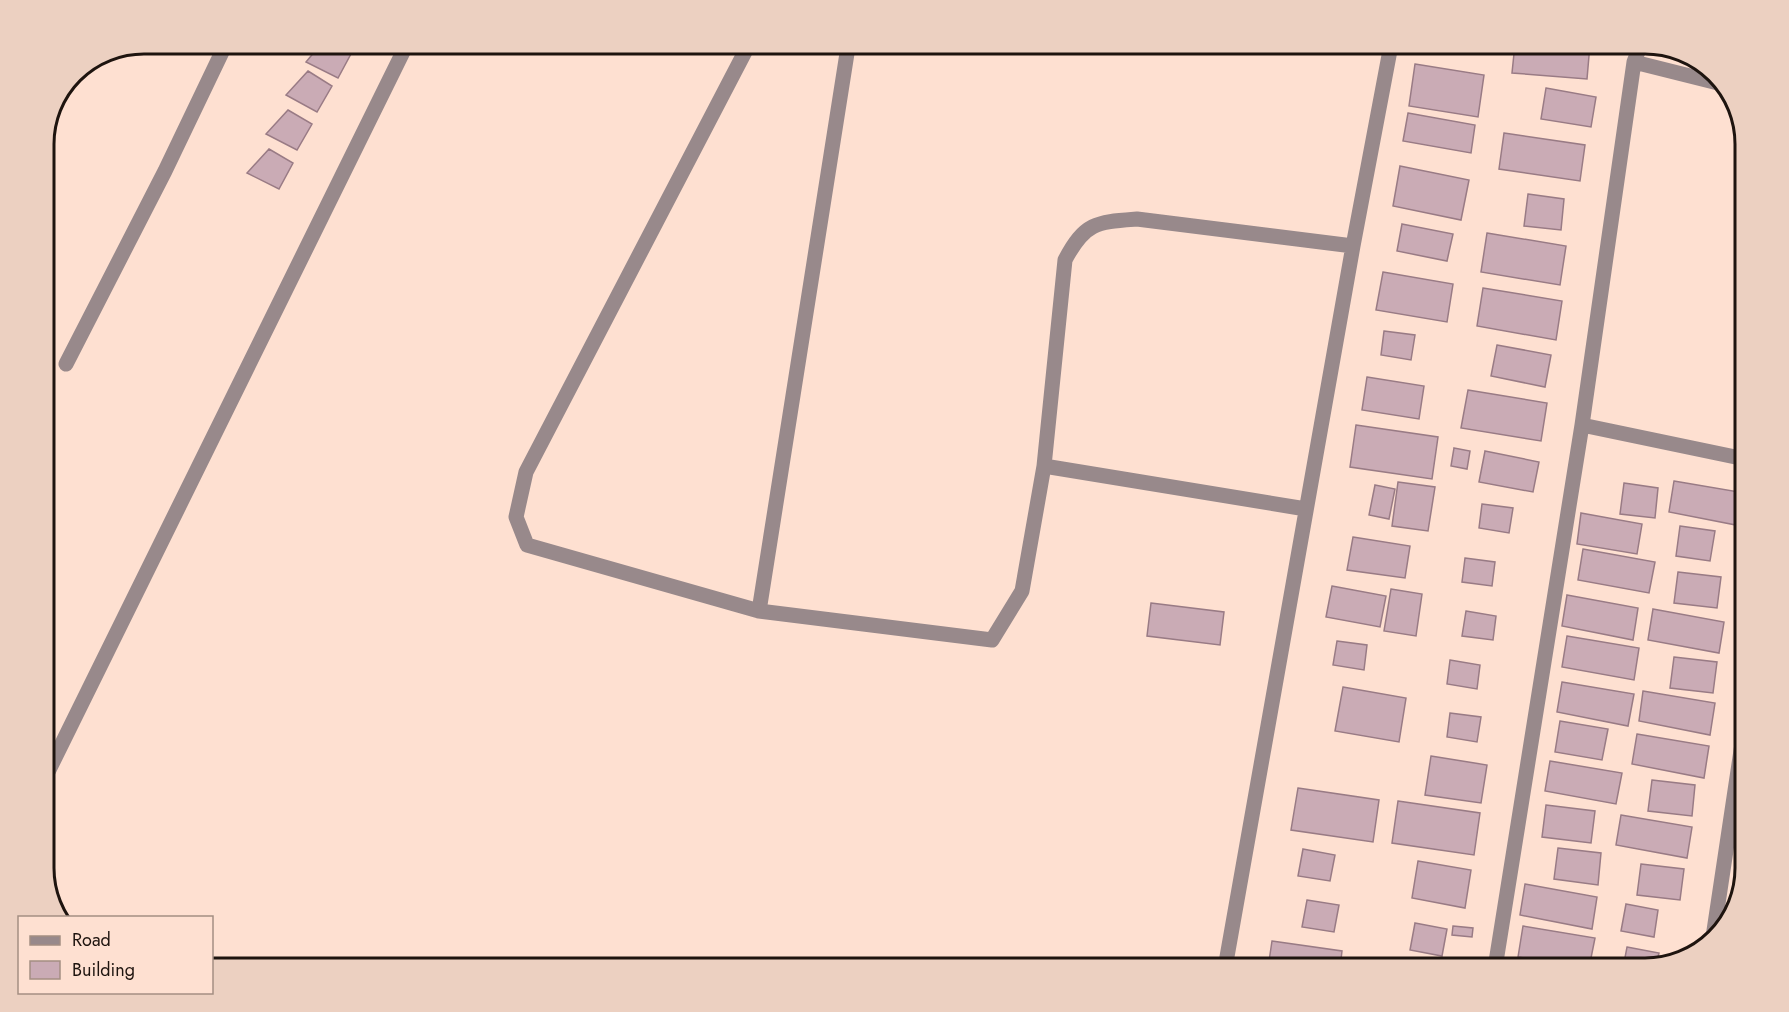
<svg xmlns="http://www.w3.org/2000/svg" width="1789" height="1012" font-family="Jost,sans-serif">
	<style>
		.building { fill: #caabb5; stroke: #997b85; stroke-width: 1.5 }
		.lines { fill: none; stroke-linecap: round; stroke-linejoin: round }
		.minor { stroke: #98898b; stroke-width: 15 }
		.rim { fill: none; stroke: #1e140f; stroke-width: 3 }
	</style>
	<rect width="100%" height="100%" fill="#fee0d1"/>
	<path class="building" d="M1515,44h75l-3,35 -75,-6z
		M316,50h33l3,2 -14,26 -32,-16z
		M1415,64l69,11 -6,42 -69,-11z
		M308,71l24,15 -15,26 -31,-17z
		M1546,88l50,9 -5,30 -50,-8z
		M288,110l24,14 -15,26 -31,-16z
		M1408,113l67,12 -4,28 -68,-12z
		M1504,133l81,12 -5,36 -81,-12z
		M269,149l24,14 -14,26 -32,-16z
		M1400,166l69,14 -8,40 -68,-14z
		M1528,194l36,5 -3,31 -37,-4z
		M1402,224l51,10 -6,27 -50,-10z
		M1487,233l79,13 -6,39 -79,-13z
		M1383,272l70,12 -6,38 -71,-12z
		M1483,288l79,13 -6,39 -79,-14z
		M1384,331l31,4 -4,25 -30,-5z
		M1497,345l54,10 -6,32 -54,-11z
		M1367,377l57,9 -5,33 -57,-9z
		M1468,390l79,13 -6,38 -80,-13z
		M1356,425l82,12 -6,42 -82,-12z
		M1454,448l16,3 -3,18 -16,-3z
		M1485,451l54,11 -6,30 -54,-10z
		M1674,481l71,12 -4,33 -72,-14z
		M1398,482l37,5 -7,44 -36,-5z
		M1624,483l34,5 -3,30 -35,-4z
		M1375,485l20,4 -6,30 -20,-4z
		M1482,504l31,4 -4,25 -30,-5z
		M1581,513l61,11 -5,30 -60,-10z
		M1680,526l35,5 -5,30 -34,-5z
		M1353,537l57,9 -5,32 -58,-8z
		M1583,549l72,13 -6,31 -71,-13z
		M1465,558l30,4 -3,24 -30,-4z
		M1678,572l43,5 -4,31 -43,-5z
		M1332,586l54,10 -6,31 -54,-10z
		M1391,589l31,5 -6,42 -32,-5z
		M1567,595l71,13 -5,32 -71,-14z
		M1151,603l73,9 -4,33 -73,-9z
		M1653,609l71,13 -5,31 -71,-13z
		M1466,611l30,5 -3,24 -31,-4z
		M1567,636l72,12 -5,32 -72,-13z
		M1337,641l30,4 -3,25 -31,-5z
		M1674,657l43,5 -4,31 -43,-5z
		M1450,660l30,5 -3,24 -30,-5z
		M1562,682l72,12 -6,32 -71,-14z
		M1343,687l63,11 -7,44 -64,-11z
		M1643,691l72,12 -5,32 -71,-14z
		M1450,713l31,4 -4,25 -30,-5z
		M1560,721l48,8 -6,31 -47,-8z
		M1637,734l72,12 -5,32 -72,-14z
		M1431,756l56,9 -6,38 -56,-8z
		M1550,761l72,12 -6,31 -71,-13z
		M1652,780l43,5 -3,31 -44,-5z
		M1298,788l81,12 -6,42 -82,-12z
		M1398,801l82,12 -6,42 -82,-12z
		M1546,805l49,6 -4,32 -49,-6z
		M1621,815l71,12 -5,31 -71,-13z
		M1558,848l43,5 -3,32 -44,-6z
		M1303,849l32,6 -5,26 -32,-5z
		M1418,861l53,9 -6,38 -53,-10z
		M1641,864l43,5 -4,31 -43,-5z
		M1525,884l72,13 -5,32 -72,-14z
		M1307,900l32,5 -5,27 -32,-5z
		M1626,904l32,6 -4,27 -33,-6z
		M1415,923l32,6 -5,27 -32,-6z
		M1453,926l20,2 -1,9 -20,-2z
		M1523,926l72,12 -6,30 -71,-11z
		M1272,941l70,10 -2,17h-72z
		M1627,947l32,6 -3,12 -11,3h-22z
		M1377,960l58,8h-60z"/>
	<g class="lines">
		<path class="minor" d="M848,47l-89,564 233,29 30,-49 22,-125
			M747,48l-221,424 -10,45 11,28 232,66
			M1634,62l88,22
			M66,364l99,-193 58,-121
			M1582,425l163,34
			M1306,509l-262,-43 21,-206c20,-38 32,-38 72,-41l216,27
			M44,780l360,-730
			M1713,937l32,-213
			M1225,968l128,-722 38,-201
			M1495,968l87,-543 52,-363 7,-18"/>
	</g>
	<path d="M0 0H1789V1012H0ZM144 54H1645A90 90 0 0 1 1735 144V868A90 90 0 0 1 1645 958H144A90 90 0 0 1 54 868V144A90 90 0 0 1 144 54Z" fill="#ecd0c1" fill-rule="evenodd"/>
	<path class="rim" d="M144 54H1645A90 90 0 0 1 1735 144V868A90 90 0 0 1 1645 958H144A90 90 0 0 1 54 868V144A90 90 0 0 1 144 54Z"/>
	<rect x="18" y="916" width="195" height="78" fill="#fee0d1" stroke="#a48e83" stroke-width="1.5"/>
	<rect x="30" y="936" width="30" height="9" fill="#98898b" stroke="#a48e83" stroke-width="1.5"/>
	<text x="72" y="946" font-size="18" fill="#1e140f">Road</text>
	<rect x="30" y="961" width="30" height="18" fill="#caabb5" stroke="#a48e83" stroke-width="1.5"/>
	<text x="72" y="976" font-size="18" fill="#1e140f">Building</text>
</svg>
